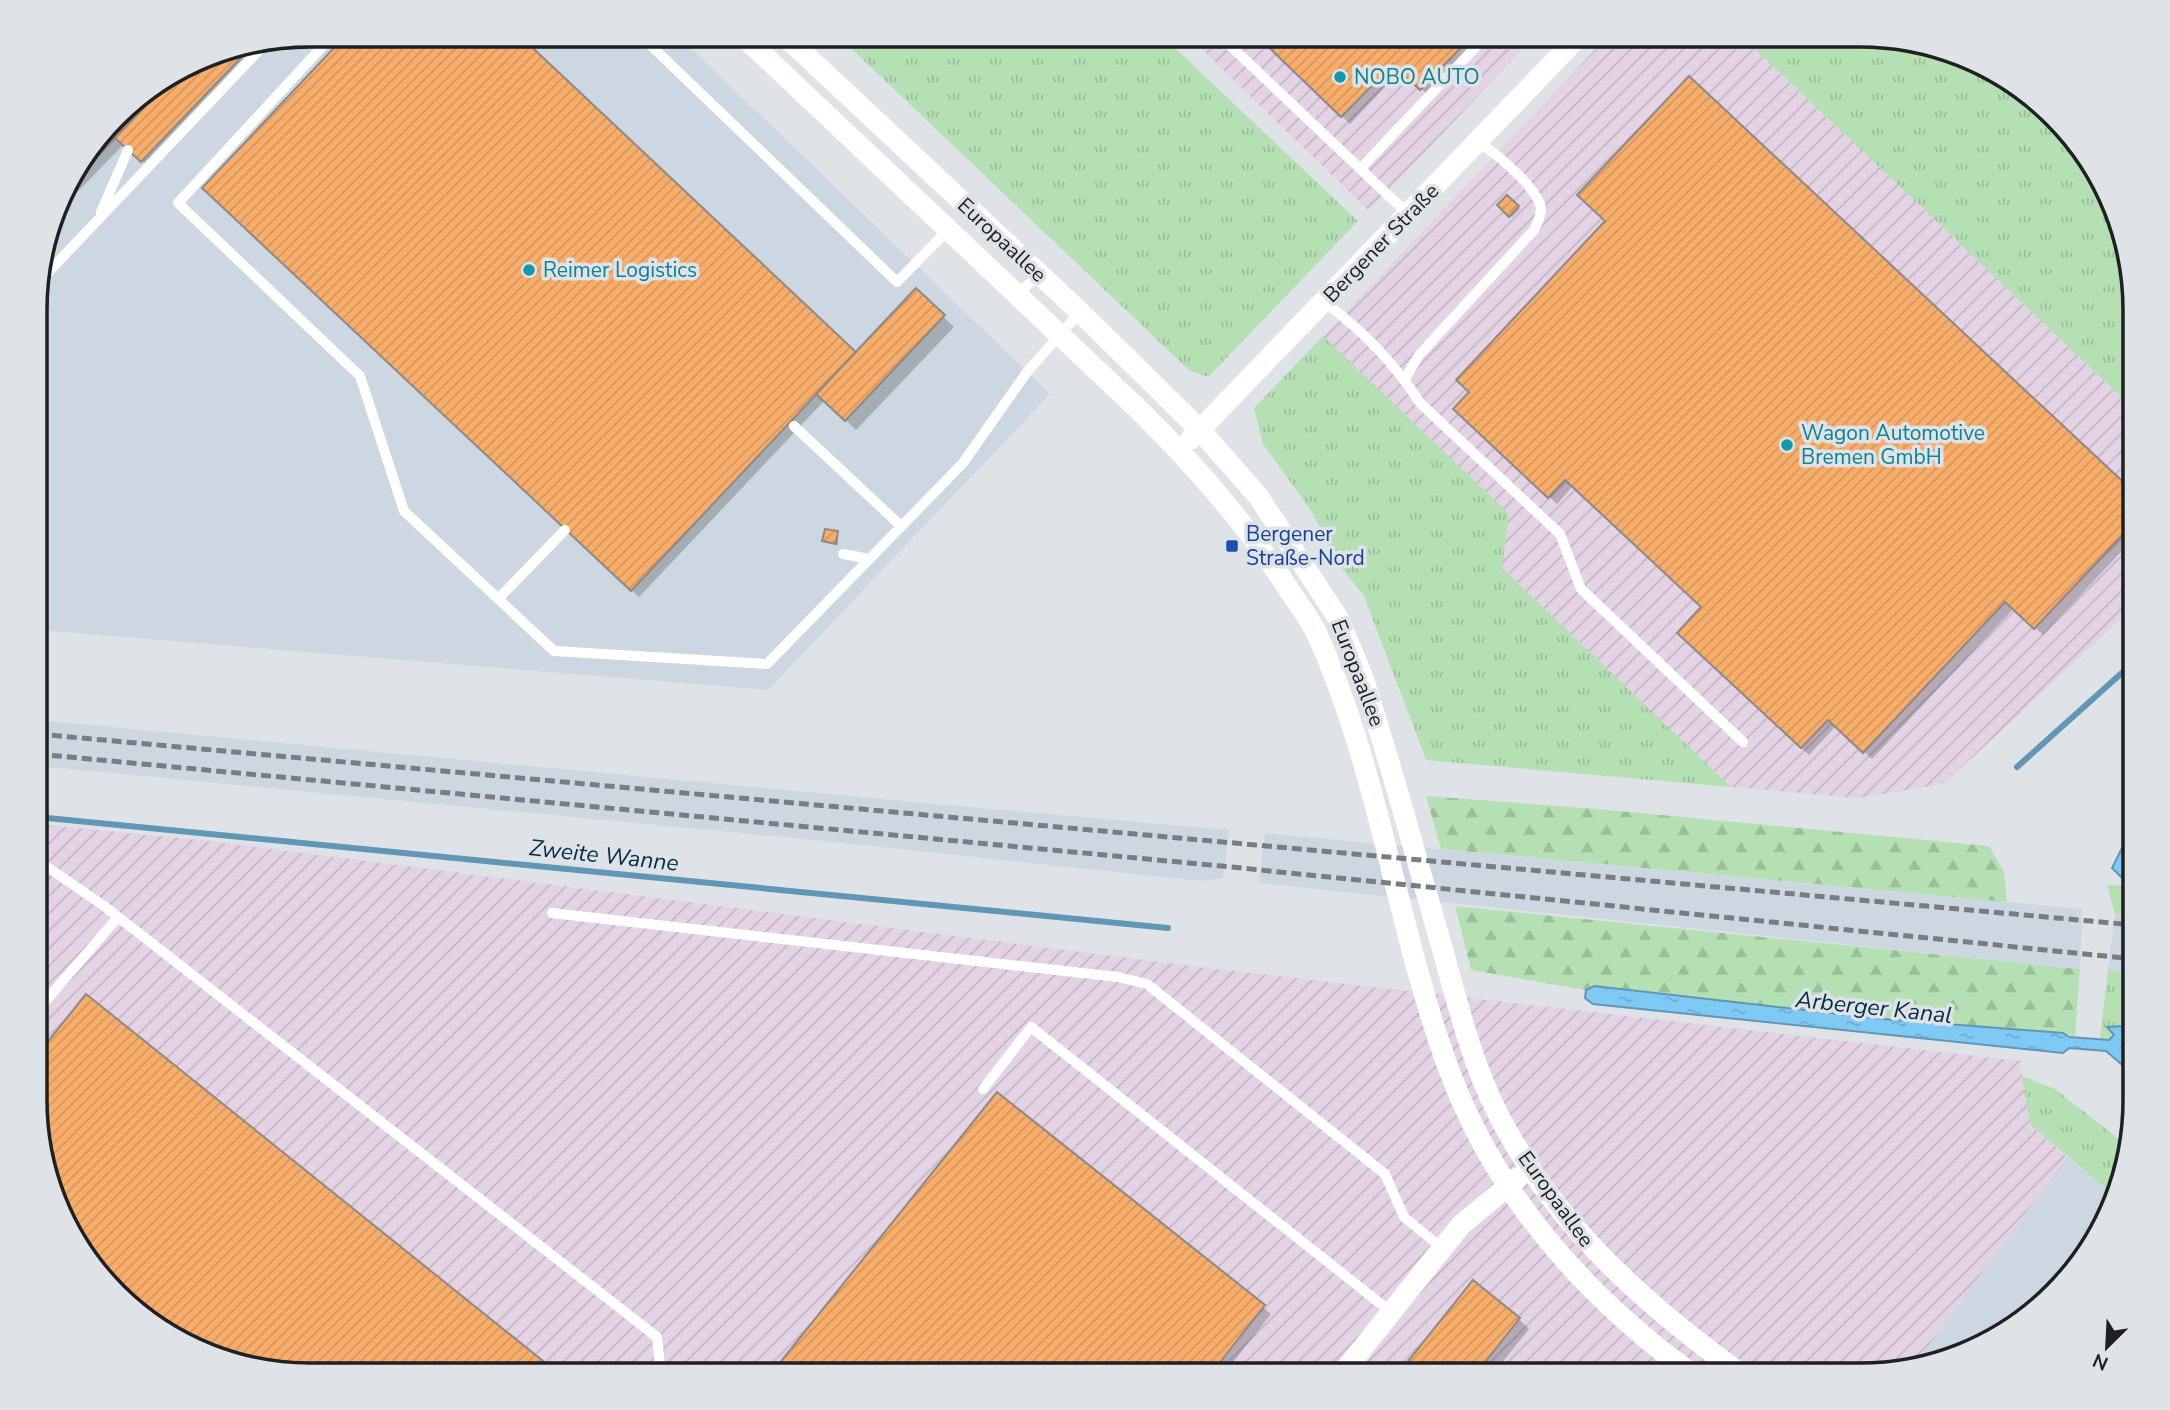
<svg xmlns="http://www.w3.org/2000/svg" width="2170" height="1410" font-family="'Nunito Sans',sans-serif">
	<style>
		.built { fill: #cdd7e1 }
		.industrial { fill: url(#industrial-furrows) }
		.grass { fill: url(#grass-tufts) }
		.forest { fill: url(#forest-firs) }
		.water { fill: url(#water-ripples); stroke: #6296b5; stroke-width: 2 }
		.shadow { fill: #0003 }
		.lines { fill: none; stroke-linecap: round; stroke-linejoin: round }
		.stream { stroke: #6296b5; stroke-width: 6 }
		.building { fill: url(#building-hatch); stroke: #8e8986; stroke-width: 2 }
		.lane { stroke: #fff; stroke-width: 10 }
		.street { stroke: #fff; stroke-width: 21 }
		.rail { stroke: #7a7d80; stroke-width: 5; stroke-dasharray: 10 5; stroke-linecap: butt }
		.culture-dot { fill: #0f9aa8; stroke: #dfe3e8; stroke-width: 2.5 }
		.transit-dot { fill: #1a4fb4; stroke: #dfe3e8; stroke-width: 2.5 }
		.labels { text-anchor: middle; stroke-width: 7; stroke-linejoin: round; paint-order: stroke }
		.culture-label { font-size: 21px; fill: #0d838f; stroke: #dfe3e8; text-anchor: start }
		.street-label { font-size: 21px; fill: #1e2021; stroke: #dfe3e8 }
		.transit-label { font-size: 21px; fill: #164399; stroke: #dfe3e8; text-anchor: start }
		.water-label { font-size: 23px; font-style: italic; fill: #012f45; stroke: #dfe3e8 }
		.rim { fill: none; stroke: #1e2021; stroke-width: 3.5 }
	</style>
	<defs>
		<pattern id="industrial-furrows" width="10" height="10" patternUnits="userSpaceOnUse" patternTransform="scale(1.75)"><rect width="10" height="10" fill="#e3d3e5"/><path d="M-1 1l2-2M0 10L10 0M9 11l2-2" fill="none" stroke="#c2b5c4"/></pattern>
		<pattern id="grass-tufts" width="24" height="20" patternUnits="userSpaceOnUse" patternTransform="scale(1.75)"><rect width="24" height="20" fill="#b4e0b3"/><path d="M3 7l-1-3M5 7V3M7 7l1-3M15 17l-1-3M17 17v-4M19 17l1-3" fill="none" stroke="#9ac09a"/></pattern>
		<pattern id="forest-firs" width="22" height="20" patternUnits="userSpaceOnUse" patternTransform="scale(1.75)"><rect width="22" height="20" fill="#b4e0b3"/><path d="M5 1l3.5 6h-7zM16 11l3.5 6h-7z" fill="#9ac09a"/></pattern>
		<pattern id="water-ripples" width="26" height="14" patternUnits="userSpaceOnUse" patternTransform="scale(1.75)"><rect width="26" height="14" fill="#7fc9f5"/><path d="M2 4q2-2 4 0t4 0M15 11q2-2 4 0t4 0" fill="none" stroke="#6dacd2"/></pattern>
		<pattern id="building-hatch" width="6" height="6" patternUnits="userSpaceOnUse" patternTransform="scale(1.75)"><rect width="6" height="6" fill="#f8ae6a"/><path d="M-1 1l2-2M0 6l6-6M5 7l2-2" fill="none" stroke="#d4955c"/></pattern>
	</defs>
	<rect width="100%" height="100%" fill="#dfe3e8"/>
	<path class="built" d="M310,35h367l373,359 -282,296 -731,-60v-355l27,-87 64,-84 77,-48z
		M37,720l900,84 292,26 -6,48 -22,3 -387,-41 -777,-74z
		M1265,833l817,76 -2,60 -821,-86z
		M2115,914l19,1v60l-26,-6z
		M2067,1157l49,41 -28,55 -91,85 -81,25z"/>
	<path class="industrial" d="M1187,35h349l-167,176z
		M1609,35h131l394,374v198l-190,177 -86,14 -127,-11 -229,-219 -179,-232z
		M37,824l172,17 998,127 813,93 10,63 37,33 -151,206 -39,11 -1567,1 -88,-14 -65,-33 -85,-90 -35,-103z"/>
	<path class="grass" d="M837,35h324l197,186 -150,156 -18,-6z
		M1740,35h120l88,14 65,33 85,91 36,120v116z
		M1323,336l186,178 -7,54 229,219 -305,-27 -62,-164 -28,-35 -24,-49 -49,-68 -9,-36z
		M2108,969l26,6v58l-4,-5 -22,-1 6,8 -5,5h-9z
		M2022,1076l33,13 74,58 -13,51 -86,-74z"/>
	<path class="forest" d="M1426,796l172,13 391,37 15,26 3,30 -566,-53z
		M2107,885l27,1v29l-19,-1z
		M1455,906l625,63 -5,68 -12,-4 -180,-14 -289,-33 -8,4 -115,-20z"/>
	<path class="water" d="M2134,824v44l-13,9 -9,-9z
		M1594,986l288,33 181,14 6,4 40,3 5,-5 -7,-8 18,-1 9,7v42l-28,-24 -37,-3 -6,5 -470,-49 -8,-6 1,-8z"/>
	<path class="shadow" d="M1258,35h230l-59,61 -28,-26 -51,54z
		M255,46l-111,117 -20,-19 -69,71 9,-27 65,-84 76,-48z
		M1689,78l445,416v44l-91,97 -29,-27 -142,151 -36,-33 -27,29 -130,-122 24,-26 -130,-121 -16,18 -102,-95 152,-188z
		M204,188l652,166 60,-63 38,36 -98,103 -31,-30 -186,197z
		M1507,197l13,12 -8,8 -13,-12z
		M838,533v12l-14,-4z
		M997,1094l274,220 -48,61h-450z
		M72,1238l469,124 8,7 -5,6h-234l-88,-14 -65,-33z
		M1519,1319l10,10 -37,46h-93z"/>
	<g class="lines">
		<path class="stream" d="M2017,767l117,-105
			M37,817l1131,111"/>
	</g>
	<path class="building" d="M346,35h173l337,317 -225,239 -429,-403z
		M1256,35h217l-53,55 -27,-26 -52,53z
		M251,47l-110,115 -26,-24 60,-63 30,-19z
		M175,75l-60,63 -53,56 67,-90z
		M1689,76l445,416v31l-100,106 -29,-27 -142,151 -35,-33 -27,28 -124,-115 24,-26 -136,-127 -17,18 -95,-89 16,-17 -13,-12 149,-159 -28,-26z
		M1507,195l12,11 -10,11 -12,-12z
		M916,288l29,27 -100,106 -29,-27z
		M825,529l13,2 -2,13 -14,-3z
		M86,994l457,367 -12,14h-221l-88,-14 -65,-33 -85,-90 -35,-103v-80z
		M997,1092l268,213 -55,70h-440z
		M1473,1280l47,38 -38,48 -8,9h-77z"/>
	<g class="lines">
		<path class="lane" d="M333,35l-155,168 182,173 44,135 150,140 213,13 196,-201 64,-91 53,-60
			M640,35l257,247 51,-52
			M1219,35l189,179
			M1360,169l127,-134
			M101,212l27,-62
			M37,284l228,-240
			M1015,296l24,-21
			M1324,302c37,27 71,62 96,101l140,131 21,55 162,153
			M1405,379l14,-24 115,-125c4,-8 9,-18 6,-26 -9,-22 -43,-49 -62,-63
			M794,426l107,100
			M843,554l27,5
			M498,599l67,-69
			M37,860l67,46 553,431 3,29 -6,9
			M552,913l566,64 29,7 238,190 19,43 38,31
			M37,1011l81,-94
			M983,1089l48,-62 360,285"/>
		<path class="street" d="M742,35l394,372c56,55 108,113 151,180 9,14 20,28 28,43 63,136 80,288 130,429 46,132 136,234 247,315
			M784,35l296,277 120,118 58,66 80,122 24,57c29,89 53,179 79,269 16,57 30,117 57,170 56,110 145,189 243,260
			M1191,439l389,-404
			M1341,1375l120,-150 58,-48"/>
		<path class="rail" d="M37,734l2097,191
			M37,754l1184,112 913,93"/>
	</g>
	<g class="culture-dot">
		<circle cx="1340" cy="77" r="7"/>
		<circle cx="529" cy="270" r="7"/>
		<circle cx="1787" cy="445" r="7"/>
	</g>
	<rect class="transit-dot" x="1225" y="539" width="14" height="14" rx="3.5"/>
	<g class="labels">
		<g class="culture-label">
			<text x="1354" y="84">NOBO AUTO</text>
			<text x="543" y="277">Reimer Logistics</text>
			<text x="1801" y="440">Wagon Automotive<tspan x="1801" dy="24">Bremen GmbH</tspan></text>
		</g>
		<g class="street-label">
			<text transform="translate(1002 240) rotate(43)" y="7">Europaallee</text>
			<text transform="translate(1381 243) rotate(-46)" y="7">Bergener Straße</text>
			<text transform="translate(1358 673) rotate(69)" y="7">Europaallee</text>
			<text transform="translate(1556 1199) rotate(54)" y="7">Europaallee</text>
		</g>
		<g class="transit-label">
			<text x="1246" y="541">Bergener<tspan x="1246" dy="24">Straße-Nord</tspan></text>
		</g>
		<g class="water-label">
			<text transform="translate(604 855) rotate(6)" y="8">Zweite Wanne</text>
			<text transform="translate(1874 1007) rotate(6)" y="8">Arberger Kanal</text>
		</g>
	</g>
	<path d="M0 0H2170V1410H0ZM310 47H1860A263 263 0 0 1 2123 310V1100A263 263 0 0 1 1860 1363H310A263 263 0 0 1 47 1100V310A263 263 0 0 1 310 47Z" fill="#dfe3e8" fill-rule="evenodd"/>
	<path class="rim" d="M310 47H1860A263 263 0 0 1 2123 310V1100A263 263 0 0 1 1860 1363H310A263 263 0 0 1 47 1100V310A263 263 0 0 1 310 47Z"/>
	<g transform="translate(2107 1347) rotate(204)" stroke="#dfe3e8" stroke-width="5" paint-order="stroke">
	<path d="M0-5L12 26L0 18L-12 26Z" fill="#1e2021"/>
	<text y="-10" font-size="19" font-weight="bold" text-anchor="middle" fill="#1e2021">N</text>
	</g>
</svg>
